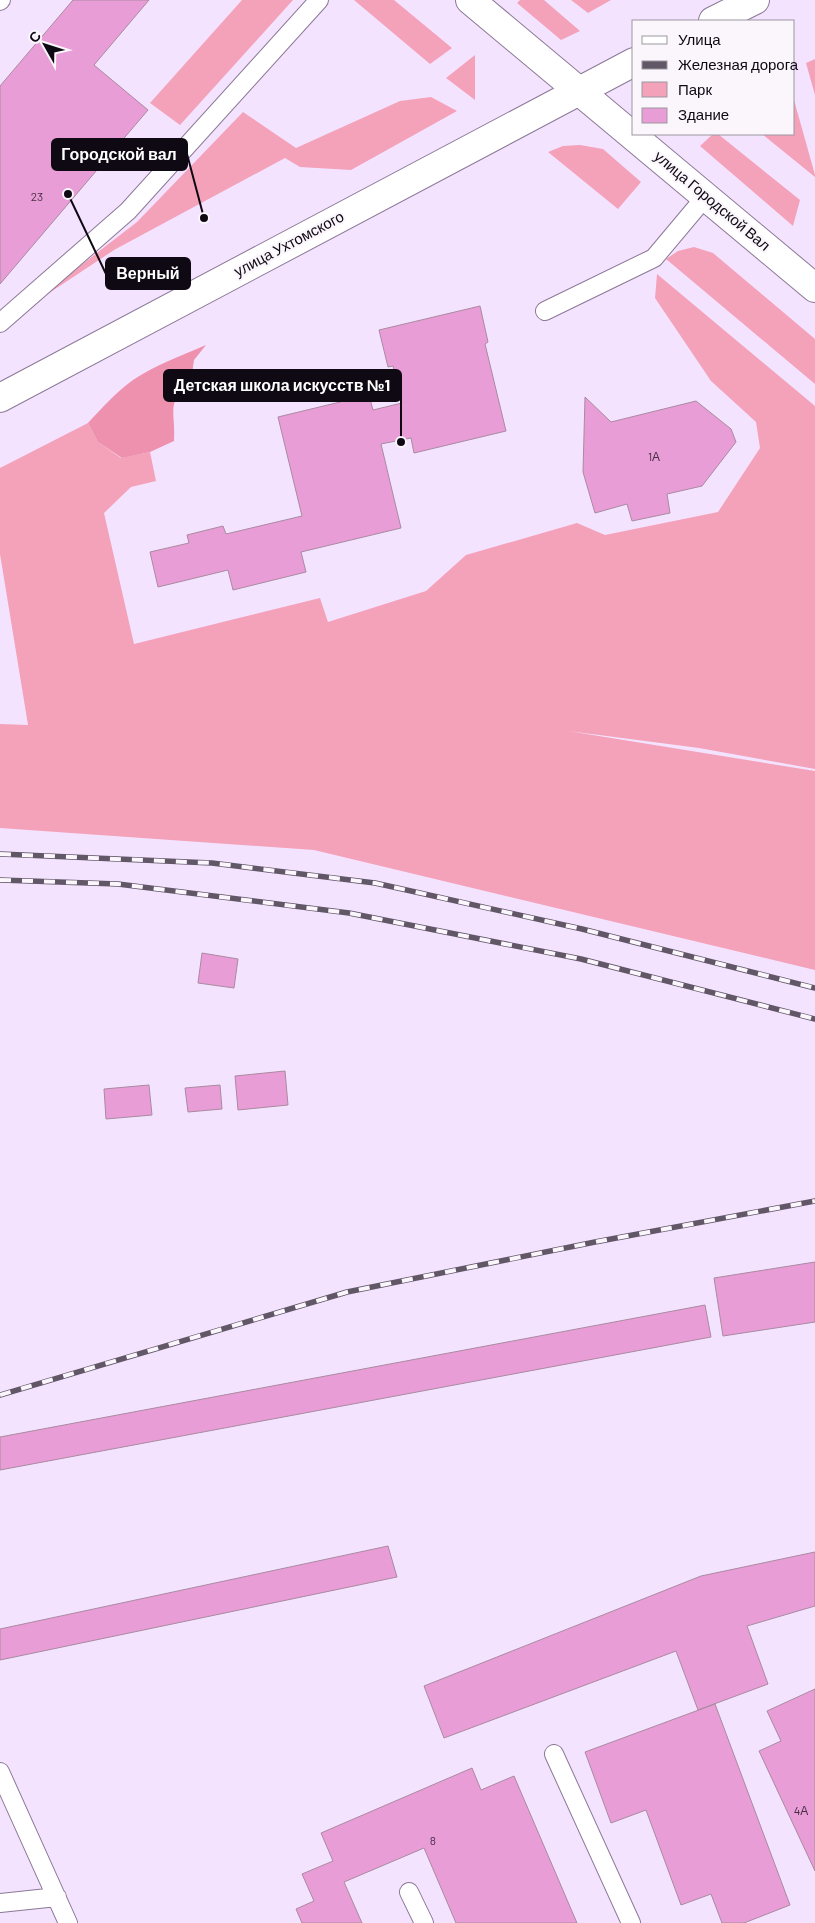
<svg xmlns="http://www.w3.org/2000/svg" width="815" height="1923" font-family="Barlow,sans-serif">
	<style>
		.green { fill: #f3a2ba }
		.forest { fill: #ed91ae }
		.building { fill: #e99dd6; stroke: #a98aa0 }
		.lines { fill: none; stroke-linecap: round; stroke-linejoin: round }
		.lane-casing { stroke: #8b7896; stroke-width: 20 }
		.secondary-casing { stroke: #8b7896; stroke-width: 30 }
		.lane { stroke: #fff; stroke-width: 18 }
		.secondary { stroke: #fff; stroke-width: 28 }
		.rail-casing { stroke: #615767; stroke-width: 5.5 }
		.rail { stroke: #faf6fc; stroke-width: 4; stroke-dasharray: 11; stroke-linecap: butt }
		.labels { text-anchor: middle; stroke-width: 4.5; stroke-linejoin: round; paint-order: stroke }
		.number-label { font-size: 12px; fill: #462e44 }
		.street-label { font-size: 15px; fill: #0f0913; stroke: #faf6fc }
		.leader { fill: none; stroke: #0f0913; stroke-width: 2 }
		.callout-dot { fill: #0f0913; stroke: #faf6fc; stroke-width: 2 }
		.callout { fill: #0f0913; stroke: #0f0913; stroke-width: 2 }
		.callout-label { font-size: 16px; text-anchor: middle; font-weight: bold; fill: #fff }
	</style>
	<rect width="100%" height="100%" fill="#f4e3fe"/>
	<path class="green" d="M242,0h51l-113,125 -30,-22z
		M354,0h40l58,48 -22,16z
		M520,0h24l36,31 -19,9 -44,-37z
		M571,0h40l-23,13z
		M475,55v45l-29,-22z
		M815,59v36l-9,-32z
		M431,97l26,14 -106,59 -51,-3 -15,-9 -171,92 -95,63 118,-91 106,-110 53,36 104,-47z
		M794,100l21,75v2l-53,-43h32z
		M713,134h5l82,66 -7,26 -93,-80z
		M580,145l23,4 38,33 -23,27 -70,-57 15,-6z
		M694,247l19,6 102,86v45l-149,-125 12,-8z
		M657,274l158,132v363l-116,-21 -131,-17 247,40v199l-501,-120 -314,-22v-104l28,1 -28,-171v-86l88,-45 10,19 23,16 29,-6 6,29 -25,6 -27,26 30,131 186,-46 8,24 98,-31 40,-36 111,-32 28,12 113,-23 42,-64 -4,-26 -45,-41 -56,-83z"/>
	<path class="forest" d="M206,345l-12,15 -3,21c-26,22 -15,30 -17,60l-24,11 -28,6 -24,-16 -10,-19c14,-15 28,-31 45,-43 22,-15 48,-24 73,-35z"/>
	<path class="building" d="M73,0h76l-55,65 54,45 -148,174v-198z
		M480,306l8,36 -3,2 21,87 -92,22 -3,-15 -30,6 20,84 -100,24 5,20 -73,18 -5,-20 -70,17 -8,-35 39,-9 -2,-8 36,-9 3,8 76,-18 -24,-99 91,-22 4,15 29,-7 -9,-37 -5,1 -9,-37z
		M585,397l26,25 85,-21 35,28 5,13 -34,44 -35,8 3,19 -38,8 -5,-17 -32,9 -12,-41z
		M202,953l36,6 -4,29 -36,-5z
		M285,1071l3,34 -50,5 -3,-34z
		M149,1085l3,30 -46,4 -2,-30z
		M220,1085l2,24 -34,3 -3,-24z
		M815,1262v60l-92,14 -9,-58z
		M705,1305l6,32 -711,133v-33z
		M388,1546l9,31 -397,83v-31z
		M815,1552v54l-68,20 21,58 -70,26 -22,-59 -232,87 -20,-52 277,-110z
		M815,1689v182l-56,-120 22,-10 -14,-30z
		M715,1704l75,201 -46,18h-22l-11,-29 -30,11 -35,-95 -35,13 -26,-71z
		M472,1768l9,22 33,-14 63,147h-121l-32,-75 -80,34 18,41h-60l-6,-14 18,-8 -12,-27 31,-13 -12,-28z"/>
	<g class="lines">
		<g class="lane-casing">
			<path id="lane" d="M0,1l1,-1
				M545,311l109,-53 52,-62
				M0,323l128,-112 191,-211
				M554,1754l77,169
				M0,1772l68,151
				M409,1892l15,31
				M0,1903l57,-6"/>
		</g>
		<g class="secondary-casing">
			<path id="secondary" d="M470,0l345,288
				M713,21l42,-21
				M0,398l634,-336"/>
		</g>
		<use href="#lane" class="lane"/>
		<use href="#secondary" class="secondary"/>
		<g class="rail-casing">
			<path id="rail" d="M0,854l212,9 163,20 207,46 233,59
				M0,880l118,4 231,29 232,46 234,60
				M0,1395l347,-103 248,-50 220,-41"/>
		</g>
		<use href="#rail" class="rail"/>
	</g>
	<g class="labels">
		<g class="number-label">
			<text x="37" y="201">23</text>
			<text x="654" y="461">1А</text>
			<text x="801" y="1815">4А</text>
			<text x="433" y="1845">8</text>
		</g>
		<g class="street-label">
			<text transform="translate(712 201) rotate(40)" y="5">улица Городской Вал</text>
			<text transform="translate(289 244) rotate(-28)" y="5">улица Ухтомского</text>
		</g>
	</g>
	<path class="leader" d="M204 218L187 154M68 194L106 274M401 442L401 386"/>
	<g class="callout-dot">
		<circle cx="204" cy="218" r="5"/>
		<circle cx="68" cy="194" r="5"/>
		<circle cx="401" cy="442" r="5"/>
	</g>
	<g class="callout">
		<rect x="52" y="139" width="135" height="31" rx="5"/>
		<rect x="106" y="258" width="84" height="31" rx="5"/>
		<rect x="164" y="370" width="237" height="31" rx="5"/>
	</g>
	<g class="callout-label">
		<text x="119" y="160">Городской вал</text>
		<text x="148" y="279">Верный</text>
		<text x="282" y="391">Детская школа искусств №1</text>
	</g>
	<rect x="632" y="20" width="162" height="115" fill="#faf6fc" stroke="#9c979f"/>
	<rect x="642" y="36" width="25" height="8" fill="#ffffff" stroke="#9c979f"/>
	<text x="678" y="45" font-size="15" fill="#0f0913">Улица</text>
	<rect x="642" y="61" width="25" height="8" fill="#615767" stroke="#9c979f"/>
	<text x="678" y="70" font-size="15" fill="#0f0913">Железная дорога</text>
	<rect x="642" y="82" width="25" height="15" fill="#f3a2ba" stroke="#9c979f"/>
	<text x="678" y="95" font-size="15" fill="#0f0913">Парк</text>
	<rect x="642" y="108" width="25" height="15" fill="#e99dd6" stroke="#9c979f"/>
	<text x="678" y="120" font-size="15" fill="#0f0913">Здание</text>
	<g transform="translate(45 45) rotate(309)" stroke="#faf6fc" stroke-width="4" paint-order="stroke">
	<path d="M0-4L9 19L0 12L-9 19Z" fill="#0f0913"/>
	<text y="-8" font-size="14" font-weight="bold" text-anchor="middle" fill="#0f0913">С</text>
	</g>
</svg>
